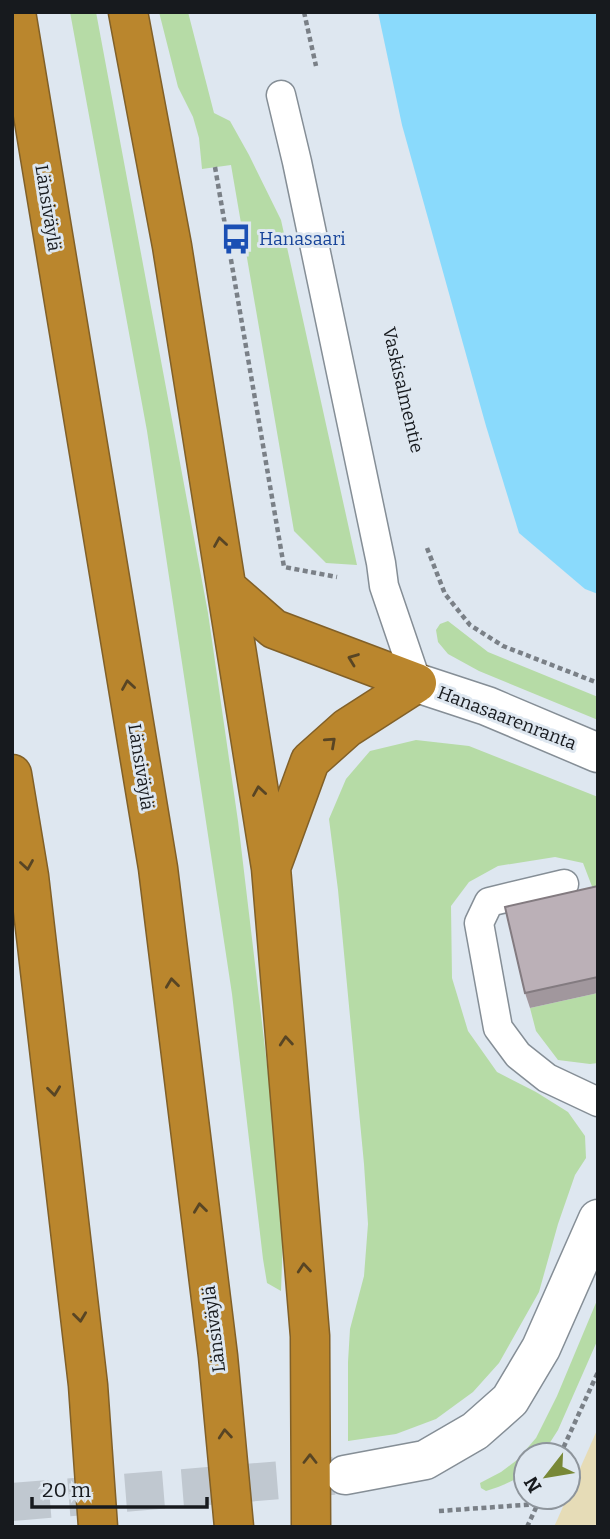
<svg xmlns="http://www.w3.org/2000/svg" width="610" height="1539" font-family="Bitter,serif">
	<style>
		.green { fill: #b6dba6 }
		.sand { fill: #e6dcb7 }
		.water { fill: #8adafc }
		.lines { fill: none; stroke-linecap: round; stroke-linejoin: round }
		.minor-tunnel { stroke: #c0c8d0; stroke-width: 38; stroke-dasharray: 38 19; stroke-linecap: butt }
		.service-casing { stroke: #858e96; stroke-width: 31 }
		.minor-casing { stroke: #858e96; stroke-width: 41 }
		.motorway-casing { stroke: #816028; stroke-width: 41 }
		.path { stroke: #7a8087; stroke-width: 4.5; stroke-dasharray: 5 3.5; stroke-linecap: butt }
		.service { stroke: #fff; stroke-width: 28 }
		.minor { stroke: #fff; stroke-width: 38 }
		.motorway { stroke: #ba862d; stroke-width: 38 }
		.wall { fill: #a1979d }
		.building { fill: #bbb0b7; stroke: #837b80; stroke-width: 2 }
		.oneway { stroke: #584524 }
		.labels { text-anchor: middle; stroke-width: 6; stroke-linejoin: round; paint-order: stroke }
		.street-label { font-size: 18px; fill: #171a1e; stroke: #dee7f0 }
		.transit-label { font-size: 18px; fill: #164399; stroke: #dee7f0; text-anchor: start }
	</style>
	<rect width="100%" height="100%" fill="#dee7f0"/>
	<path class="green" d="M70,12h26l112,601 30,208 34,286 11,129 -2,55 -14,-8 -4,-24 -31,-265 -85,-563z
		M159,12h29l26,101 16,8 19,34 32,65 76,345 -31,-2 -32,-32 -63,-366 -29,4 -3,-31 -6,-21 -15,-30z
		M448,621l40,31 110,45v23l-119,-49 -31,-17 -10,-12 -2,-12 4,-6z
		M416,740l53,6 129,51v105l-15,-39 -28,-6 -57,9 -29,16 -18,24 1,72 16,53 29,41 39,20 32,20 17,24 1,22 -11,17 -17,49 -19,68 -40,71 -26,29 -37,27 -40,15 -48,7v-79l2,-33 14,-53 4,-52 -4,-60 -26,-274 -9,-71 17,-40 24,-28z
		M598,993v70l-8,1 -32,-4 -22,-29 -6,-23z
		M598,1298v41l-40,91 -16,25h-16v17c-12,9 -26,15 -40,19l-5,-3 -1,-5 21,-11 16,-12 19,-22 21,-42z"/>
	<path class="sand" d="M598,1428v99h-44z"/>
	<path class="water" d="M378,12h220v582l-13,-5 -66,-56 -33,-107 -84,-301z"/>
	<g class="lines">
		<path class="minor-tunnel" d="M12,1502l331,-27"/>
		<g class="service-casing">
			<path id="service" d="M281,95l16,67 84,401 3,23 33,97
				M564,884l-75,18 -10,21 19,105 20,27 29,23 51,24"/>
		</g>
		<g class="minor-casing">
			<path id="minor" d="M417,683l70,23 111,47
				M345,1475l80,-15 50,-29 35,-31 31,-52 57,-129"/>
		</g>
		<g class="motorway-casing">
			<path id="motorway" d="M16,12l142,856 60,488 16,171
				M128,12l44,234 99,622 39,468 1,191
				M227,588l47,41 143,54
				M12,774l17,102 59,509 10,142
				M272,865l38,-104 37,-33 70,-45"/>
		</g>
		<path class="path" d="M304,12l12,54
			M215,167l69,400 53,10
			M427,548l18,46 25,31 33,21 95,37
			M560,1455l38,-83
			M439,1511l99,-7
			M527,1527l14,-30"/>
		<use href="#service" class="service"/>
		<use href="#minor" class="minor"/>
		<use href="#motorway" class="motorway"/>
	</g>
	<path class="wall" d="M598,886v107l-68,15 -5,-15z"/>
	<path class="building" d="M598,886v91l-73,16 -20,-86z"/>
	<defs><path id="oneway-chevron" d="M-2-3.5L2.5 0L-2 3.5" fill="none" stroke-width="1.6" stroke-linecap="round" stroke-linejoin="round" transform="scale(1.75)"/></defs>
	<g class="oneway">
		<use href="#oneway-chevron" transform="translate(220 542) rotate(-99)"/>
		<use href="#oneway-chevron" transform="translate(353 659) rotate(-159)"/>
		<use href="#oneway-chevron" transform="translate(128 685) rotate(-99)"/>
		<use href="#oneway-chevron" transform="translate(331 742) rotate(-42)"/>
		<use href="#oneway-chevron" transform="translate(259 791) rotate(-99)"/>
		<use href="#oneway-chevron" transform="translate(27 865) rotate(81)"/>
		<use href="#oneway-chevron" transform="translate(172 983) rotate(-97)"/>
		<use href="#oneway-chevron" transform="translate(286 1041) rotate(-95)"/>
		<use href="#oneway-chevron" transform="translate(54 1091) rotate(83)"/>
		<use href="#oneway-chevron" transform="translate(200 1208) rotate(-97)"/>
		<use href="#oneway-chevron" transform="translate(304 1268) rotate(-95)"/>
		<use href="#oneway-chevron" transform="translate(80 1317) rotate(83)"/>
		<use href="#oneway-chevron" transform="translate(225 1434) rotate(-95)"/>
		<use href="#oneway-chevron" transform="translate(310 1459) rotate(-90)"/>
	</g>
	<defs>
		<g id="bus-bare" transform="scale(2.415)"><path d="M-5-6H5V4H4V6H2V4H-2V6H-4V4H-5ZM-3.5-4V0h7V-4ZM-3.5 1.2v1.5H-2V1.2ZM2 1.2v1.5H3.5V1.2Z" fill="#1a4fb4" stroke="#dee7f0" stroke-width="2.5" paint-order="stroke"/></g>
	</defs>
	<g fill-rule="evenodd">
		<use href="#bus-bare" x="236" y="239"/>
	</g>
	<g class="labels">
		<g class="street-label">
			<text transform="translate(48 208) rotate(81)" y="6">Länsiväylä</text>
			<text transform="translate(403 390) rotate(77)" y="6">Vaskisalmentie</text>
			<text transform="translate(507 718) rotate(21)" y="6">Hanasaarenranta</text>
			<text transform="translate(141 767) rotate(81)" y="6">Länsiväylä</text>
			<text transform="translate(214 1329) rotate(-97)" y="6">Länsiväylä</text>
		</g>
		<g class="transit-label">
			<text x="259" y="245">Hanasaari</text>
		</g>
	</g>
	<rect width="610" height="1539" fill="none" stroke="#171a1e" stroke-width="28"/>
	<g transform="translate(547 1476) rotate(239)"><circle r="33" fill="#dee7f0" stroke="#8e959c" stroke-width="2"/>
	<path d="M0-5L12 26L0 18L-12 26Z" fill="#788837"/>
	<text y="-10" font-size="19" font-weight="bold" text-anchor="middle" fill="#171a1e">N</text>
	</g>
	<path d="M32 1497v10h175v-10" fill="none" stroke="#171a1e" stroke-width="3.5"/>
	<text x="42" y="1497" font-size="21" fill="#171a1e" stroke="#dee7f0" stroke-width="5" paint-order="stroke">20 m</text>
</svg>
